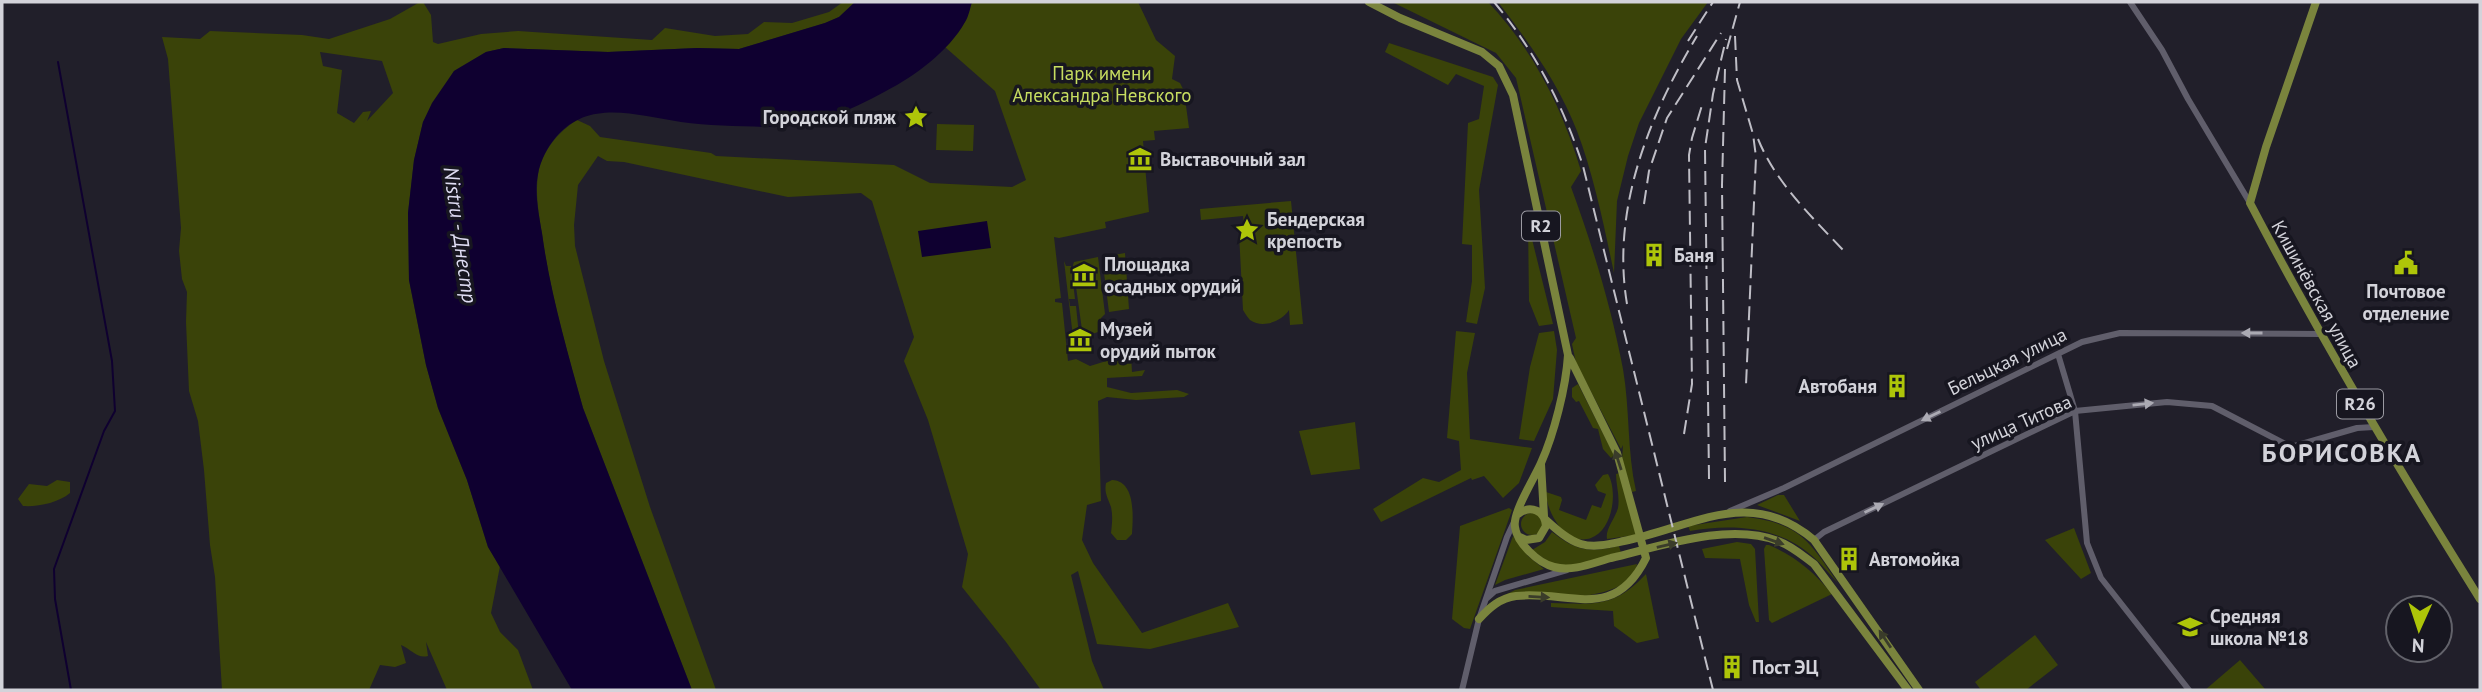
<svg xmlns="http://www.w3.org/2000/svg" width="2482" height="692" font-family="'PT Sans',sans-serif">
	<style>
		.green { fill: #3a4309; fill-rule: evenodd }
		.water { fill: #0f0030 }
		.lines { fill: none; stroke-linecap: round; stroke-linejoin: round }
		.stream { stroke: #0f0030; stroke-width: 2 }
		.tertiary { stroke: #605e6b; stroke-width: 6 }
		.primary { stroke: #7a843d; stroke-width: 8 }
		.rail { stroke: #bfbec6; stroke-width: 2; stroke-dasharray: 14 7; stroke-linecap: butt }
		.oneway { fill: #abaab3 }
		.oneway2 { fill: #3a3c2a }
		.labels { text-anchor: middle; stroke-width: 7; stroke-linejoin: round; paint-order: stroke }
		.shield { fill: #171620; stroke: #9b9aa2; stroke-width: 2 }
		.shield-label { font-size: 18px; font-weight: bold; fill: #d3d3da }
		.park-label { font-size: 19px; fill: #c7dd60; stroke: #171620 }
		.poi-label { font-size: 19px; font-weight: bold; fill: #d3d3da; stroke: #171620; text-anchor: start }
		.street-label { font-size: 19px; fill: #d3d3da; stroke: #171620 }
		.water-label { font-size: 21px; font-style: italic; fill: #dfddf3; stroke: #171620 }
		.district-label { font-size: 26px; font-weight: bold; letter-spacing: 2px; fill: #d3d3da; stroke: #171620 }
	</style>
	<rect width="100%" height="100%" fill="#211f2a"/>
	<path class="green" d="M420,2h3l8,13 2,27 5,2 43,-10 37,-3 134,9 13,-12 50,8 33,-2 16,-12 28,1 37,-11 14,-10h12l-16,15 -14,6 -86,26 -42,-1 -89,4 -104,-4 -18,4 -32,19 -31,51 -9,38 -6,53 1,67 17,85 12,43 29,72 21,67 12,19 -9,47 9,19 18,18 15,40h-86l-21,-48 2,14c-11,3 -17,-7 -27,-11l5,18 -11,4 -15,-2 -11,25h-147l-7,-113 -5,-32 -6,-75 -6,-49 -9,-30 -3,-69 1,-30 -5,-13 -3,-28 2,-23 -13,-169 -6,-22 38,2 10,-8 92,4 27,4 61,-20zM320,52l62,9 11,32 -26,28 4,-10 -8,1 -9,11 -17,-10 5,-43 -19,-4z
		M972,2h166l18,38 19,16 -3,23 8,4 4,8 5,37 -35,3 1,9 -12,1 6,71 -44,10 1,6 -47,10 -5,-1 7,61 -6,1v3l7,1 6,58 8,-2 14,7 36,-11 5,1 1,16 13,-2 -3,6 -35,2v9l24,6 46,-3 12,4 -5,3 -48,3 -29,-3 -9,4 3,100 -14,4 -5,35 11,23 49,70 86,-30 11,24 -89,22 -53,-5 -19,-73 -7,4 21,86 12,29h-63l-35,-48 -44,-55 6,-33 -40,-134 -24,-59 10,-24 -42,-136 -11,-8 -73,4 -164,-35 -17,-1 -9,-5 -20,29 -4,40 1,21 29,115 46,146 66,183h-24l-109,-282c-16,-57 -33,-115 -41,-174 -3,-18 -7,-40 -4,-59 4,-24 20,-43 39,-55l13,6 10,11 111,16 5,3 178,9 36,18 82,4 14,-7 -31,-89 -50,-44 20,-25z
		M1392,2h96c44,46 75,107 93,169l-10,16c22,60 40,119 52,182 7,41 4,82 13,122l-4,1 -10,-32 1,-15 -2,4 -45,-86 -4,-19 4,-6 -60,-260 -20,-25z
		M1498,2h210l-27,37 -42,84 -11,33 -11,45 -3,72c-10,-47 -20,-97 -37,-142 -18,-47 -49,-90 -79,-129z
		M1389,43l104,34 5,8 -19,105 6,98 -8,36 -11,-2 6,-41v-36l-10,-1 6,-121 11,-4 5,-33 -28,-12 -8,11 -63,-33z
		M937,124l37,1 -1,26 -37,-1z
		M1291,201l12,123 -13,1 -1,-15c-7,11 -26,19 -39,10 -3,-3 -5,-7 -7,-10l-4,-77 5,-7 -1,-10 -42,4 -1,-11z
		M1528,223l25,101 -14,2 -10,-25z
		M1125,253l4,56 -20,3 -7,-55z
		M1098,257l7,57 -4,4 3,12 -21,7 -10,-72 1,-3z
		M1064,261l2,5h5l4,33h-6l1,7h6l3,29 -4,3 -2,-1z
		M1456,331l19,2 -8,40 3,66 62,9 -13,35 -16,15 -19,-22 -12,4 -1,-2 -90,44 -8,-13 50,-31 16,4 22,-12 -2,-29 -12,-3z
		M1554,331l3,19 -4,49 -19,42 -15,-2 11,-72 9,-34z
		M1578,384l36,71 -3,3 -8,-9 -5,-20 -5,-1 -14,-27 -3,1 -4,-5v-9z
		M1355,422l5,47 -49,6 -12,-44z
		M1620,473l16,62 -29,4c-2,-10 8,-20 11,-31 2,-12 -2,-23 -2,-34z
		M1608,474c10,17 5,56 -17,64 -26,9 -45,-27 -45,-46l15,5 1,3 -3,10 27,10 6,-15 9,3 5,-14 -8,-3 -3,-6 8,-10z
		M57,480l13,2v11c-12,10 -32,14 -47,13l-5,-7 11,-15 18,2z
		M1112,480c24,1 21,37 20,54l-6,6h-9l-6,-7c1,-9 2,-17 0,-26 -3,-9 -7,-14 -5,-24z
		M1778,495h6l16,26 -43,-16z
		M1509,508l3,2 -42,119 -6,-1 -12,-9 8,-93z
		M1521 524a11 11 0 1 1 22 0a11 11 0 1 1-22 0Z
		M1747,517c54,7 62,24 91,66 -9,-9 -17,-20 -27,-28 -33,-29 -80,-31 -121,-24l-2,-5z
		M2074,528l17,45 -10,6 -36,-39z
		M1552,532c24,19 38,21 67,14l2,7 -52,14 -16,-2 -21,-15 13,-8z
		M1513,536l15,20 16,13 -39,11 -10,5z
		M1737,542l14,2 4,5 4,73h-3l-7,-17 -9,-46 -35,-1 -3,-9z
		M1766,545h3c27,12 44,26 63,49l-60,29 -3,-3 -5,-71z
		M1637,564c-6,42 -108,34 -140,35l18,-9z
		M1646,574l13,64 -22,5 -23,-17 -1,-15 -62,-4v-4c44,1 63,5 95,-29z
		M2035,635l23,30 -32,25h-45l-6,-8z
		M2240,660l25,29 -60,1z"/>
	<path class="water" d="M855,2h117c-2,6 -3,14 -7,20 -16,29 -50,54 -79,69 -37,21 -77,36 -120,36 -28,-1 -58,-1 -85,-5 -44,-6 -91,-24 -125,15 -8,9 -16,24 -18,37 -4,18 1,41 4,59 8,59 25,117 41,175l109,282h-120l-84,-143 -21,-67 -29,-72 -12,-43 -17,-85 -1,-67 6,-53 9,-38 9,-19 22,-32 32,-19 18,-4 104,4 89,-4 42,1 86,-26 14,-6z
		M987,221l4,27 -69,9 -4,-26z"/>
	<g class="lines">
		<path class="stream" d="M58,62l54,299 3,50 -11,20 -50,138 1,30 16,91"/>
		<path class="tertiary" d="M2130,2l32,48 26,49 62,104
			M2058,354l17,57 12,132 14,35 88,112
			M1730,511l54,-23 298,-146 38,-9 201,1
			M1814,540l10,-8 251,-121 92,-9 45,4 79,41 66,-19 17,-1
			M1486,599l9,-8 72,-21
			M1462,690l17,-71 28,-82 7,-15"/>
		<path class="primary" d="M1369,2l31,16 82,34 17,14 14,29 55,260c-2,32 -14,79 -27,108 -6,14 -29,50 -26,64 2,16 23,36 39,40 19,5 39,-4 57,-9 50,-12 118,-36 167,-17 14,5 25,15 36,23l94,126
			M2316,2l-50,145 -16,56c71,136 149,267 230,396
			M1541,464l3,52
			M1518,514c13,-10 27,-3 28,12l-7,12 -13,2 -6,-3
			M1546,520c10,9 22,20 35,24 14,4 29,0 43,-3 70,-14 125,-56 190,-1l105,150
			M1479,619c10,-11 21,-21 37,-23 53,-6 98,27 130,-38l-29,-105 -47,-95"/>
		<path class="rail" d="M1494,2c41,49 69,103 89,164l130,524
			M1735,36l2,44 16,54 3,23 -10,228
			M1688,41l25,-39
			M1727,49l13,-47
			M1758,139c18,44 53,77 85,111
			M1644,204l5,-33 18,-53 54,-85
			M1627,304c-16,-95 22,-188 70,-268
			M1684,434l8,-50 -3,-229 3,-17 11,-36
			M1709,479l-4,-331 8,-54 13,-55
			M1725,482l-3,-297 3,-116"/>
	</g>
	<defs><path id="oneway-solid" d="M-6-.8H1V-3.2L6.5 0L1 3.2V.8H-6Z" transform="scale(1.75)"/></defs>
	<g class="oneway">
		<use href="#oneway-solid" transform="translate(2252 333) rotate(-180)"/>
		<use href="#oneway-solid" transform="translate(2143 404) rotate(-6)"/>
		<use href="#oneway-solid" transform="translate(1931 416) rotate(154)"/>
		<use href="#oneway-solid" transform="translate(1874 508) rotate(-25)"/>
	</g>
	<g class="oneway2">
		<use href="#oneway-solid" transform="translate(1618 460) rotate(-108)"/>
		<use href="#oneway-solid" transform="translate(1774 541) rotate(19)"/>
		<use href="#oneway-solid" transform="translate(1667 545) rotate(-13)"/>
		<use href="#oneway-solid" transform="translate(1539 597) rotate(3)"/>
		<use href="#oneway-solid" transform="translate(1885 639) rotate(-124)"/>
	</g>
	<defs>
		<g id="sight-bare" transform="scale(1.89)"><path d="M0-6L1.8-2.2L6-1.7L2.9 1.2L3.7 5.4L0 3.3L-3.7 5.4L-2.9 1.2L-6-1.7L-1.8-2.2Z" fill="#aec509" stroke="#171620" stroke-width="2.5" paint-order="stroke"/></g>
		<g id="museum-bare" transform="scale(1.89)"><path d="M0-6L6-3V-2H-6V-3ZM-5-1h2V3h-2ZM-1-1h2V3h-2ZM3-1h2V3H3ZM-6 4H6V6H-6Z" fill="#aec509" stroke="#171620" stroke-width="2.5" paint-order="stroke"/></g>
		<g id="building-bare" transform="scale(1.89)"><path d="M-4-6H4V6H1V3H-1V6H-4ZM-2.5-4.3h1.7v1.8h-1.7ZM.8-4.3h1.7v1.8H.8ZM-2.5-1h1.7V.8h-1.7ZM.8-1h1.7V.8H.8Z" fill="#aec509" stroke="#171620" stroke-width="2.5" paint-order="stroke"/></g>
		<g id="civic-bare" transform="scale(1.89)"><path d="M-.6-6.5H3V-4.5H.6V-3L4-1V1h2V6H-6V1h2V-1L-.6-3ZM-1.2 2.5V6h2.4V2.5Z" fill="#aec509" stroke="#171620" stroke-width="2.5" paint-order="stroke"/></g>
		<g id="school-bare" transform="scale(1.89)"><path d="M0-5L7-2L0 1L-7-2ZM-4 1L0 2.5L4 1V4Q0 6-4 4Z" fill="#aec509" stroke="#171620" stroke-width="2.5" paint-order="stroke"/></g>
	</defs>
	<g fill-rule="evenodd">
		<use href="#sight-bare" x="916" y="117"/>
		<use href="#museum-bare" x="1140" y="159"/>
		<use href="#sight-bare" x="1247" y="230"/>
		<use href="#building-bare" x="1654" y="255"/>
		<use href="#civic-bare" x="2406" y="263"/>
		<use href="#museum-bare" x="1084" y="275"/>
		<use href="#museum-bare" x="1080" y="340"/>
		<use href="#building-bare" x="1897" y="386"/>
		<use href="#building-bare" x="1849" y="559"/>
		<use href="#school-bare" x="2190" y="627"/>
		<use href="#building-bare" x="1732" y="667"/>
	</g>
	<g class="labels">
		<g class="shield">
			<rect x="1522" y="211.5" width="38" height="29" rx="5"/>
			<rect x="2337" y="389.5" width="46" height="29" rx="5"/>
		</g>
		<g class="shield-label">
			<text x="1541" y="232">R2</text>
			<text x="2360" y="410">R26</text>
		</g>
		<g class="park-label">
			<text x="1102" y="80">Парк имени<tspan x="1102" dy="22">Александра Невского</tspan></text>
		</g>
		<g class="poi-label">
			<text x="896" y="124" text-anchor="end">Городской пляж</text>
			<text x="1160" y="166">Выставочный зал</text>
			<text x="1267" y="226">Бендерская<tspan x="1267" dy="22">крепость</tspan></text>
			<text x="1674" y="262">Баня</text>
			<text x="1104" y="271">Площадка<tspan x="1104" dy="22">осадных орудий</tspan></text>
			<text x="2406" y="298" text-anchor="middle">Почтовое<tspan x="2406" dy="22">отделение</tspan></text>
			<text x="1100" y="336">Музей<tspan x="1100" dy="22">орудий пыток</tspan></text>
			<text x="1877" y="393" text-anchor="end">Автобаня</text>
			<text x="1869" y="566">Автомойка</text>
			<text x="2210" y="623">Средняя<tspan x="2210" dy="22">школа №18</tspan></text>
			<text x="1752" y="674">Пост ЭЦ</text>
		</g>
		<g class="street-label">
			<text transform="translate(2317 294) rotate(61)" y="7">Кишинёвская улица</text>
			<text transform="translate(2007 361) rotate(-26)" y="7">Бельцкая улица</text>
			<text transform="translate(2021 422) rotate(-24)" y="7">улица Титова</text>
		</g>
		<g class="water-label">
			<text transform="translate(460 235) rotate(82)" y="7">Nistru - Днестр</text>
		</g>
		<g class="district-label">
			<text x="2342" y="462">БОРИСОВКА</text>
		</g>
	</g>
	<rect width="2482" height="692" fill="none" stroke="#d3d3da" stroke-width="7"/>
	<g transform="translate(2419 629) rotate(183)"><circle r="33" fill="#171620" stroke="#62626a" stroke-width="2"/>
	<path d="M0-5L12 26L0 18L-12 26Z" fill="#aec509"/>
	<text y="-10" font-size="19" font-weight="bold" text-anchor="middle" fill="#d3d3da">N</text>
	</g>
</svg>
